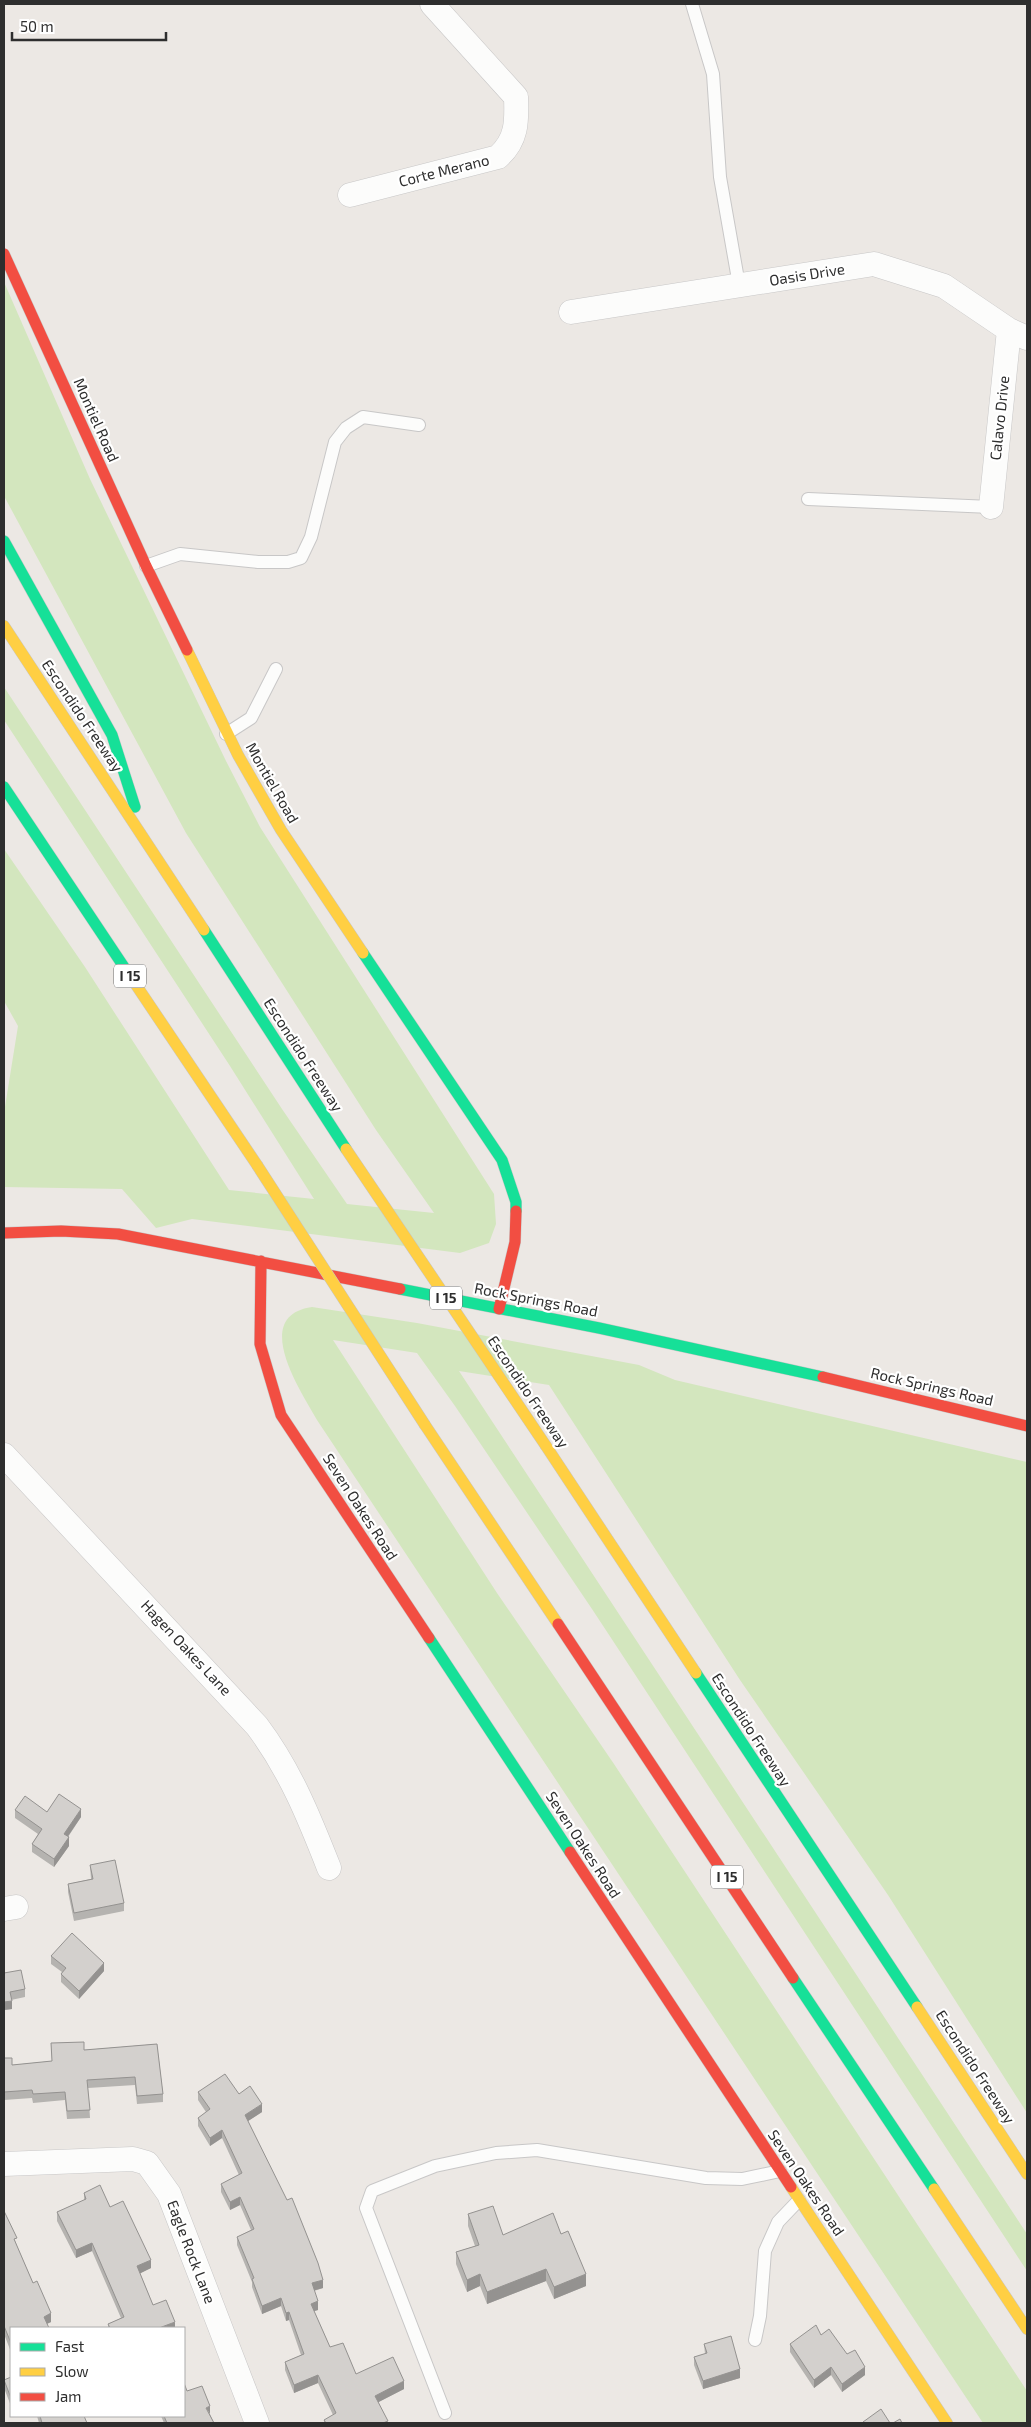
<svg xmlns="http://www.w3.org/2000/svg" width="1031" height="2427" font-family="'Exo 2',sans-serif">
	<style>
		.green { fill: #d3e6be }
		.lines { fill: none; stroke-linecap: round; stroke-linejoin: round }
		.lane-casing { stroke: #c8c7c7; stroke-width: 14 }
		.street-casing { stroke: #c8c7c7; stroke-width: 25 }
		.fast-casing { stroke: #c8c7c7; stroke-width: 12 }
		.slow-casing { stroke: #c8c7c7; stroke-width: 12 }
		.jam-casing { stroke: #c8c7c7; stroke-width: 12 }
		.lane { stroke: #fcfcfb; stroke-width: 12 }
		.street { stroke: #fcfcfb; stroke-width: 24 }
		.fast { stroke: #16e098; stroke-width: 11 }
		.slow { stroke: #ffcf43; stroke-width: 11 }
		.jam { stroke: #f24e42; stroke-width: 11 }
		.slow-bridge-casing { stroke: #c6c5c4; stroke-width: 12; stroke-linecap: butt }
		.slow-bridge { stroke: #ffcf43; stroke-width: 11 }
		.wall { fill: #b5b3b0 }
		.shaded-wall { fill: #949290 }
		.building { fill: #d3d0cd; stroke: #949290 }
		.labels { text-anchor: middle; stroke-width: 4.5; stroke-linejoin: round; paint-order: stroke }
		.shield { fill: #fff; stroke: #6d6d6d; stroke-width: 1 }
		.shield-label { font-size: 14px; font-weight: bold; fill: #2e2e2e }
		.street-label { font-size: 15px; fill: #2e2e2e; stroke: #fff }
	</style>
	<rect width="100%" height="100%" fill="#ece8e4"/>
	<path class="green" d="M4,282l86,197 136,282 34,66 234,367 2,30 -7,19 -29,10 -268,-34 -36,9 -34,-39 -118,-2v-74l14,-87 -14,-25v-152l81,118 144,223 85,9 -84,-133 -226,-346v-33l278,422 65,95 87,9 -58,-83 -190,-297 -182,-337z
		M312,1307l105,16 222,42 36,15 352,82v651l-139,-218 -148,-215 -191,-295 -90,-14 568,863v37l-435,-662 -137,-203 -38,-53 -84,-13 164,253 117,171 413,627v32h-44l-666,-1003c-16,-29 -67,-104 -5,-113z"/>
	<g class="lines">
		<g class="lane-casing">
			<path id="lane" d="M692,4l21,70 7,103 19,108
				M808,499l183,8
				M146,566l34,-12 78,8h30l13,-4 10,-21 24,-95 11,-14 17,-11 56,8
				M226,734l25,-16 25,-49
				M755,2340l5,-24 5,-65 13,-29 21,-22
				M445,2413l-79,-205 6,-17 63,-25 61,-13 41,-3 169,28 36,1 38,-8"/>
		</g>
		<g class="street-casing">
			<path id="street" d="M350,195l148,-38c19,-17 19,-35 18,-60l-84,-93
				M571,312l303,-48 70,22 65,44 18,8
				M991,507l18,-177
				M4,1455l253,271c33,44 52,91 72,142
				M4,1909l12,-2
				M4,2164l129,-5 14,4 22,31 88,229"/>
		</g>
		<g class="fast-casing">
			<path id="fast" d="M4,541l108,194 23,72
				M4,787l122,183
				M204,930l142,219
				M363,953l139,207 14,42v9
				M400,1289l199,39 224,49
				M429,1638l141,214
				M696,1673l221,334
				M793,1978l141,211"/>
		</g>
		<g class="slow-casing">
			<path id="slow" d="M4,626l200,304
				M187,650l51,105 43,75 82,123
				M126,970l131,195
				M425,1425l133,199
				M546,1446l150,227
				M917,2007l110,167
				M791,2187l156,236
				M934,2189l93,140"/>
		</g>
		<g class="jam-casing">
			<path id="jam" d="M4,254l142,312 41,84
				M4,1233l57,-2 57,3 282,55
				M261,1261l-1,83 21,71 148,223
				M499,1309l16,-67 1,-31
				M823,1377l204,49
				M558,1624l235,354
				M570,1852l221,335"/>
		</g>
		<use href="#lane" class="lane"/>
		<use href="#street" class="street"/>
		<use href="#fast" class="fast"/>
		<use href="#slow" class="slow"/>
		<use href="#jam" class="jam"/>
		<g class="slow-bridge-casing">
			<path id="slow-bridge" d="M346,1149l200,297
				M257,1165l168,260"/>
		</g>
		<use href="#slow-bridge" class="slow-bridge"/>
	</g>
	<path class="wall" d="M15,1810l32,2 34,5 -13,20 1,9 -15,21 -22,-15v-8l6,-10 -23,-16z
		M90,1865l34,38v8l-50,10 -6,-29v-8l23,-5z
		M51,1956l53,15 -25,28 -18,-17v-8l1,-2 -11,-8z
		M4,1973l21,16v8l-14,3 1,9 -8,1z
		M51,2043l33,7 73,-6 6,50v8l-26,2 -2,-19 -47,3 2,30 -23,1 -2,-19 -32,3 -1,-5 -28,2v-42l8,7 40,-4z
		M198,2092l41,2 23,18 -14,9 75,167 -9,3 4,19 -4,1 16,36 26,27 48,15 -26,13 10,21h-64v-3l9,-5 -15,-32 -24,10 -9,-23v-8l16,-7 -12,-35 -3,1 -5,-15 -19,8 -10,-27v-5l-15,-37v-8l14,-7 -11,-25 -10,5 -9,-18v-8l18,-9 -17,-37 -12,8 -12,-20v-8l8,-6 -8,-12z
		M84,2193l26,14 41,61 -11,5 13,32 22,23h-67v-4l13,-6 -29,-67 -16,7 -19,-37v-9l27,-12z
		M4,2211l13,35 16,37 18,39 -4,2 -36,4v24l-7,-18z
		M468,2214l35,21 58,-1 25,52 -32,13 -8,-18 -59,23 -7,-18 -13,6 -11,-28v-12l19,-6 -7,-20z
		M821,2335l26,19 18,21 -23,17 -11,-17 -17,13 -24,-36v-8z
		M704,2344l36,34 -37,11 -9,-24v-8l11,-3z
		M10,2353h1v13l-1,-5z
		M11,2377v29l-7,-18v-8z
		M187,2391l23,23 4,9h-50l-3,-7h23z
		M37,2416h47l3,7h-48z"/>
	<path class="shaded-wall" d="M81,1809v8l-17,25v-8z
		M69,1837v9l-15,21v-8z
		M104,1963v8l-25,28v-8z
		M12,2001v8l-8,1v-8z
		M262,2104v8l-17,11v-8z
		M222,2130v8l-12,8v-8z
		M240,2197v8l-10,5v-8z
		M92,2243v8l-16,7v-8z
		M151,2260v8l-14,7v-9z
		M546,2269v12l-59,23v-12z
		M480,2274v12l-13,6v-12z
		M586,2274v12l-32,13v-12z
		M323,2280v8l-11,3v-8z
		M281,2298v8l-19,8v-8z
		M318,2301v9l-7,2v-8z
		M289,2312v8l-3,1v-8z
		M51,2313v9l-7,3v-8z
		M175,2322v6h-16z
		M831,2367v8l-17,13v-8z
		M865,2367v8l-23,17v-8z
		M740,2369v9l-37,11v-8z
		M318,2375v8l-24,10v-8z
		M404,2381v8l-29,15v-8z
		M210,2406v8l-4,-6z"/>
	<path class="building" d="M59,1794l22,15 -17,25 5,3 -15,22 -22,-15 10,-15 -27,-19 10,-14 22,16z
		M115,1860l9,43 -50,10 -6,-29 25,-5 -3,-14z
		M72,1933l32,30 -25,28 -18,-17 5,-6 -15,-12z
		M21,1970l4,19 -15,3 2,9 -8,1v-29z
		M84,2042v8l73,-6 6,50 -26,2 -2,-19 -48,3 3,30 -23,1 -2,-19 -32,2 -1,-4 -28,2v-34h8v7l40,-4 -1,-18z
		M225,2074l14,20 11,-8 12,18 -17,11 42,85 5,-2 26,65 5,17 -11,3 6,18 -7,3 19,43 13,-4 13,31 37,-17 11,24 -29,15 13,25 -5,2h-57l-2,-3 12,-7 -18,-38 -24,10 -9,-23 19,-8 -15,-42 -3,1 -5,-15 -19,8 -10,-27 2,-1 -17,-41 17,-8 -14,-32 -10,5 -9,-18 21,-11 -20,-43 -12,8 -12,-20 12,-9 -12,-17z
		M100,2185l10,22 13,-6 28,59 -14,6 16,39 13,-5 9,22 -16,6h-49l-2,-4 16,-7 -32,-74 -16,7 -19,-38 29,-13 -2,-6z
		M493,2206l10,29 50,-22 8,21 7,-3 18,43 -32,13 -8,-18 -59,23 -7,-18 -13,6 -11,-28 23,-7 -11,-31z
		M4,2211l13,27 -3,1 19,44 4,-2 14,32 -7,4 5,11h-38v15l-7,-17z
		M816,2325l5,10 8,-6 18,25 8,-4 10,17 -23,17 -11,-17 -17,13 -24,-36z
		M731,2336l9,33 -37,12 -9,-24 13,-4 -3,-9z
		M11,2377v21l-7,-18z
		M184,2383l3,8 15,-5 8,20 -4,2 8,15h-47l-3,-7h20z
		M881,2409l9,14h-25l-2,-1z
		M40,2416h44l3,7h-45z
		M900,2419l2,4h-9z"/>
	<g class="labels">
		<g class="shield">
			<rect x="114" y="964.5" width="32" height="23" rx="4"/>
			<rect x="430" y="1286.5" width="32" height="23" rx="4"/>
			<rect x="711" y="1865.5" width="32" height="23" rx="4"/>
		</g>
		<g class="shield-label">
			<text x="130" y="981">I 15</text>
			<text x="446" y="1303">I 15</text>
			<text x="727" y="1882">I 15</text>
		</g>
		<g class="street-label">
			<text transform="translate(444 171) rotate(-14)" y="5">Corte Merano</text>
			<text transform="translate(807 275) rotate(-9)" y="5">Oasis Drive</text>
			<text transform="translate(1000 418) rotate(-84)" y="5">Calavo Drive</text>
			<text transform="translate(96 420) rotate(66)" y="5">Montiel Road</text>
			<text transform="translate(82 716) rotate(56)" y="5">Escondido Freeway</text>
			<text transform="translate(272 783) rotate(60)" y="5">Montiel Road</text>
			<text transform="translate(303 1055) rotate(57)" y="5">Escondido Freeway</text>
			<text transform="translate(536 1300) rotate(11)" y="5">Rock Springs Road</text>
			<text transform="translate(932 1387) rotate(13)" y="5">Rock Springs Road</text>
			<text transform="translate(528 1392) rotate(56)" y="5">Escondido Freeway</text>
			<text transform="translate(360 1507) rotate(57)" y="5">Seven Oakes Road</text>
			<text transform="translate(186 1648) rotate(47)" y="5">Hagen Oakes Lane</text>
			<text transform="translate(751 1730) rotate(57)" y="5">Escondido Freeway</text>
			<text transform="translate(583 1845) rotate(57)" y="5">Seven Oakes Road</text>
			<text transform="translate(975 2067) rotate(57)" y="5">Escondido Freeway</text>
			<text transform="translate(806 2183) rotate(56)" y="5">Seven Oakes Road</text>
			<text transform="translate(191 2252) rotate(69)" y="5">Eagle Rock Lane</text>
		</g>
	</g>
	<rect width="1031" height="2427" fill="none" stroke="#2e2e2e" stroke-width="10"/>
	<rect x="10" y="2327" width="175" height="90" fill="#ffffff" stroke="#ababab"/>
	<rect x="20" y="2343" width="25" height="8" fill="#16e098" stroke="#ababab"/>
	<text x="55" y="2352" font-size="15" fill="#2e2e2e">Fast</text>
	<rect x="20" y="2368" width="25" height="8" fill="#ffcf43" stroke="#ababab"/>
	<text x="55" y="2377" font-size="15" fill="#2e2e2e">Slow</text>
	<rect x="20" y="2393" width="25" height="8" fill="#f24e42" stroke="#ababab"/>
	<text x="55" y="2402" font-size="15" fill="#2e2e2e">Jam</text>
	<path d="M12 32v8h154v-8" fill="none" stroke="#2e2e2e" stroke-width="2.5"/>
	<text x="20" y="32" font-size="15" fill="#2e2e2e" stroke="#ffffff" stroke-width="4" paint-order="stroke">50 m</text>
</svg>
